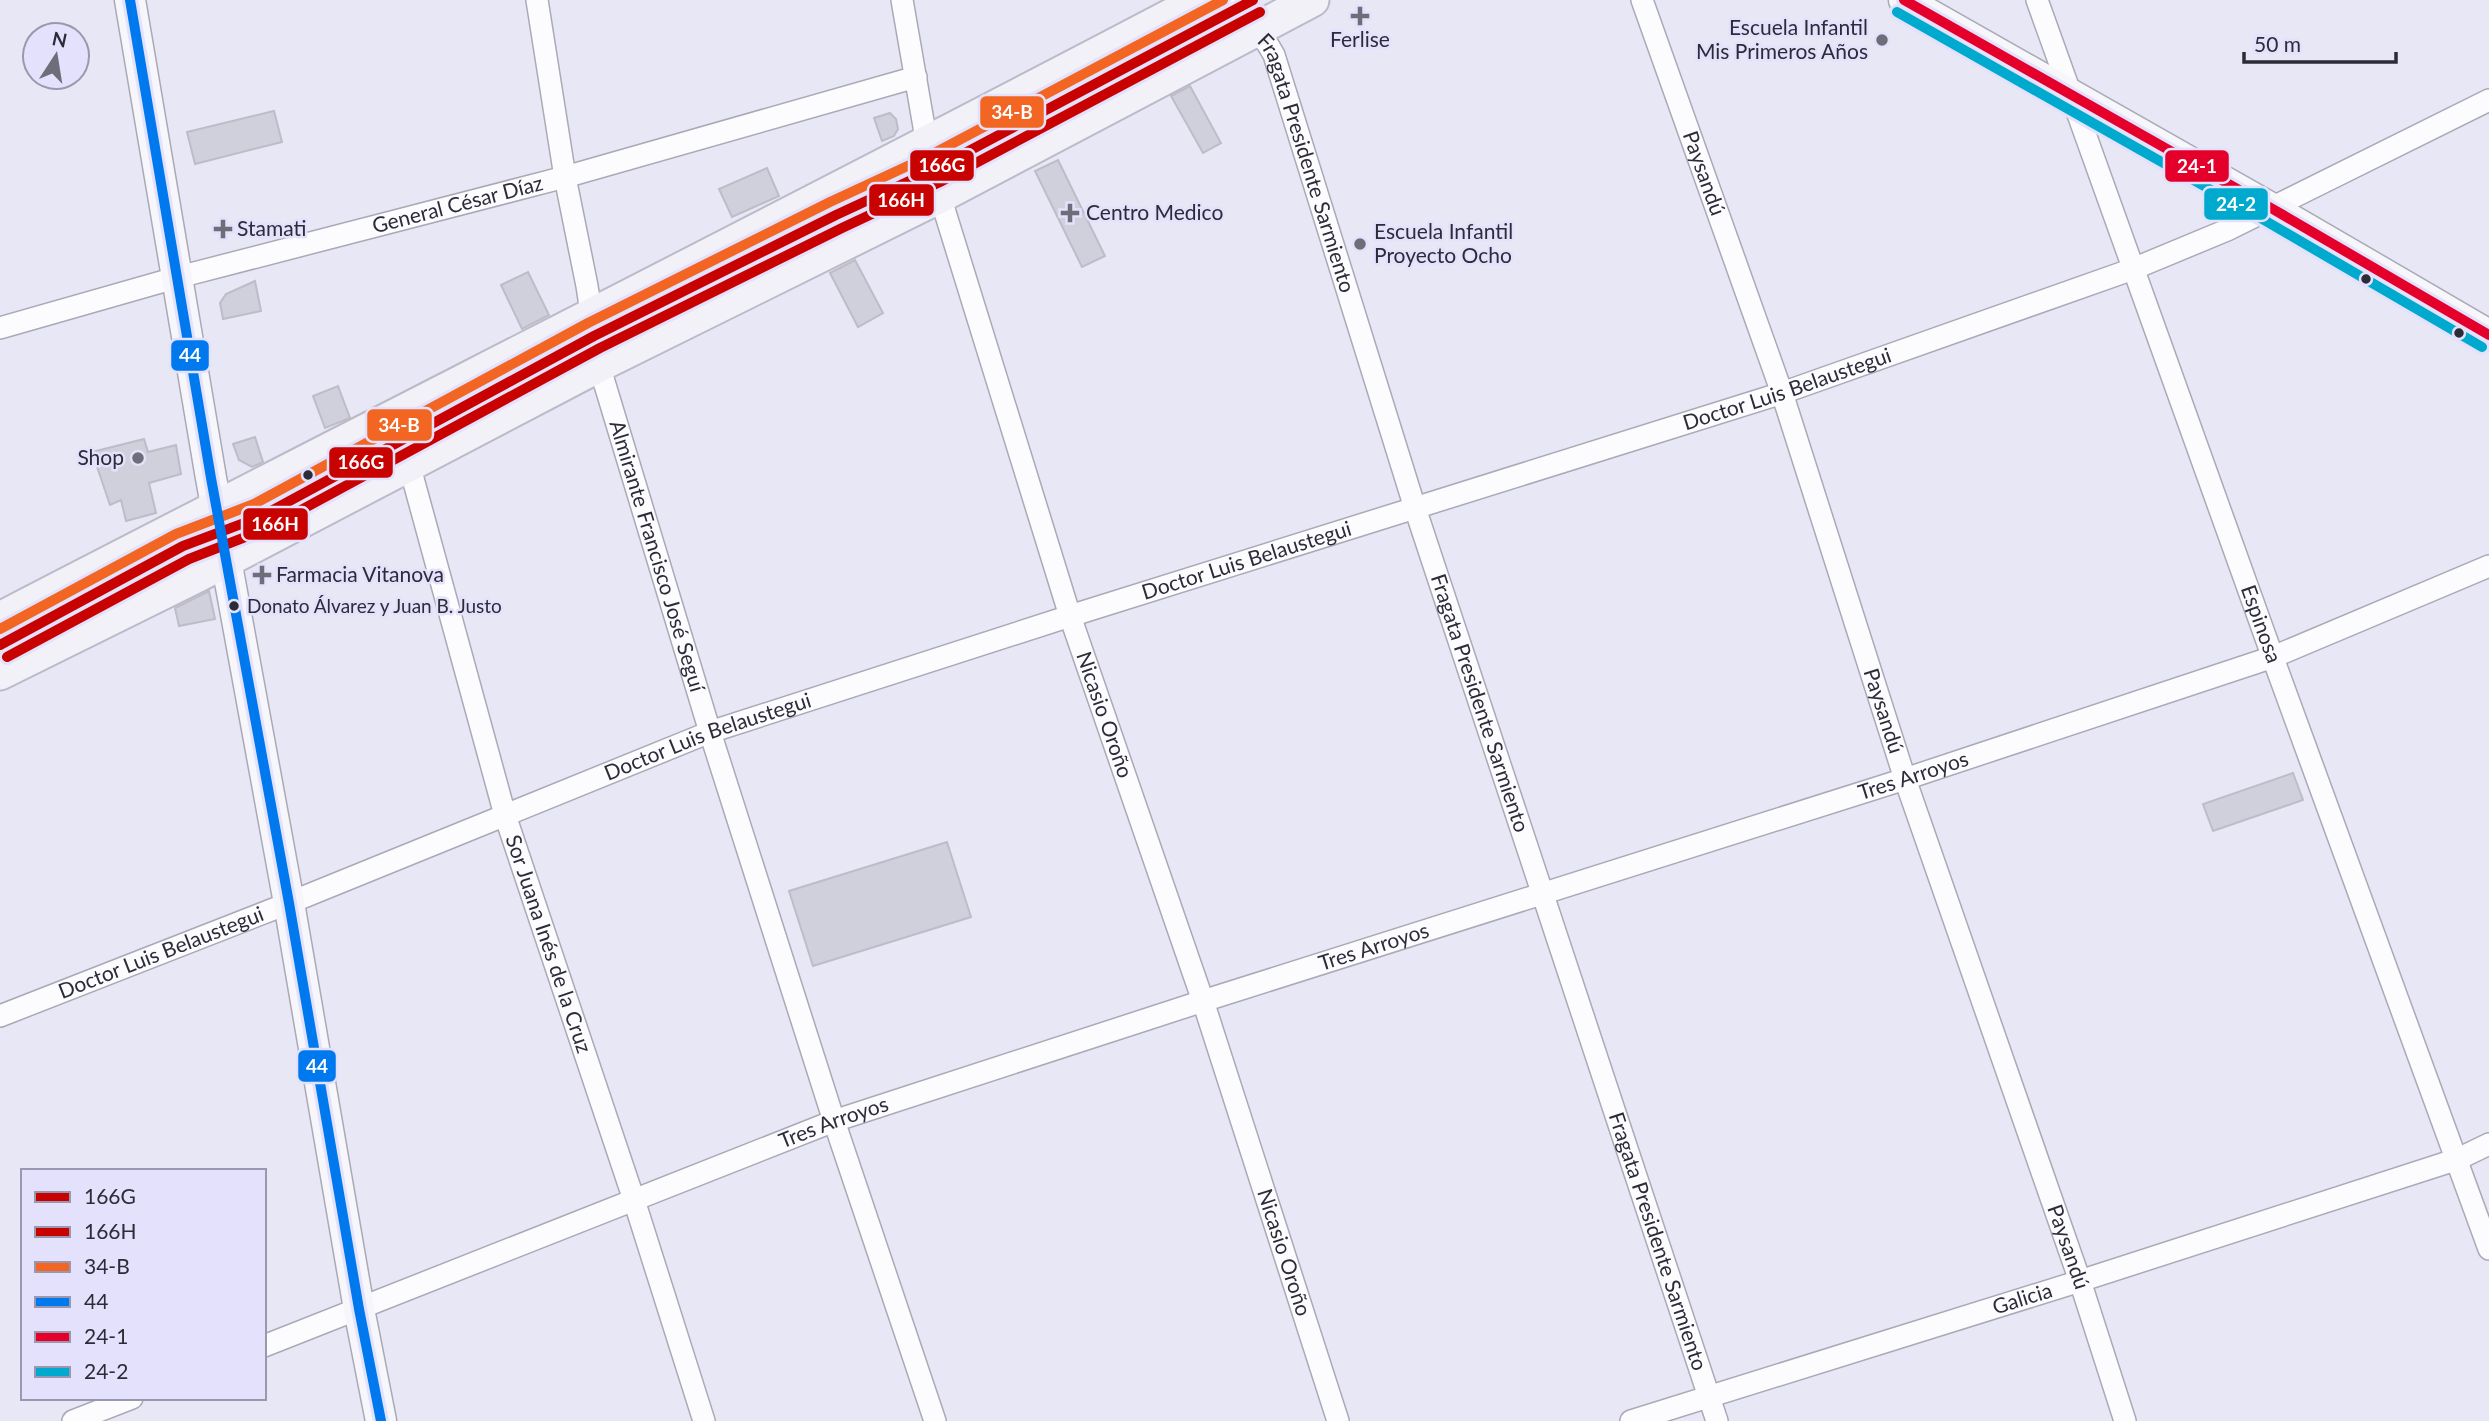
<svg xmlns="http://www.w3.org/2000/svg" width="2489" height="1421" font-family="Lato,sans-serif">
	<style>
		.building { fill: #d0cfdc; stroke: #bdbcc8; stroke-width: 2 }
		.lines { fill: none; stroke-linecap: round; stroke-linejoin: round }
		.street-casing { stroke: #aaa9b6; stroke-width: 24 }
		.secondary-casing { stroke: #aaa9b6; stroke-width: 33 }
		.primary-casing { stroke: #bbbac9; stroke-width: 37 }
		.street { stroke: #fcfbfe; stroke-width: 21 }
		.secondary { stroke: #f6f6fb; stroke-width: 30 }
		.primary { stroke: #f2f1f8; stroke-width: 33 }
		.bus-1-casing { stroke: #e3e1fc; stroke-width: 16 }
		.bus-2-casing { stroke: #e3e1fc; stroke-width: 16 }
		.bus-3-casing { stroke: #e3e1fc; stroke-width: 16 }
		.bus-4-casing { stroke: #e3e1fc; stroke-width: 16 }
		.bus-5-casing { stroke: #e3e1fc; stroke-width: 16 }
		.bus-6-casing { stroke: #e3e1fc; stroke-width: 16 }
		.bus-1 { stroke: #c70201; stroke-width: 10 }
		.bus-2 { stroke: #c70201; stroke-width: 10 }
		.bus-3 { stroke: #f26522; stroke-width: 10 }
		.bus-4 { stroke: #0079ef; stroke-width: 10 }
		.bus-5 { stroke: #e4002b; stroke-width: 10 }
		.bus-6 { stroke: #00a9ce; stroke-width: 10 }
		.poi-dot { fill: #6e6d7a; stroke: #e3e1fc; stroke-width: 2.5 }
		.bus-dot { fill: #2c2b38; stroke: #e3e1fc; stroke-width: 2.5 }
		.labels { text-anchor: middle; stroke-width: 5; stroke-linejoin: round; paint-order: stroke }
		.bus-label { font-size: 19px; fill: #2c2b38; stroke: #e3e1fc; text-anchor: start }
		.poi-label { font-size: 21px; fill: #2c2b38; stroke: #e3e1fc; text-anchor: start }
		.street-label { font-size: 21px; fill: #2c2b38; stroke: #e3e1fc }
		.line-badge { stroke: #e3e1fc; stroke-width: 2.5 }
		.badge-label { font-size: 19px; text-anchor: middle; font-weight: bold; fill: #fff }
	</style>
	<rect width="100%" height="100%" fill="#e8e7f6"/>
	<path class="building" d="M1190,86l31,57 -18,10 -32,-57z
		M274,111l8,31 -87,22 -8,-32z
		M890,113l6,6 2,10 -4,7 -12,5 -8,-23z
		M1058,160l47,96 -23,11 -47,-96z
		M767,168l12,28 -47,21 -13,-28z
		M855,260l28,53 -25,14 -28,-54z
		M528,272l21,43 -27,14 -21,-44z
		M255,281l6,30 -38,8 -3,-16 6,-9z
		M338,386l12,32 -25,10 -12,-32z
		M255,437l8,25 -11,5 -13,-7 -6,-16z
		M144,439l4,13 28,-7 5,29 -32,9 7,30 -30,8 -5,-21 -11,5 -18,-53z
		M209,591l6,28 -36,7 -4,-18z
		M2293,773l10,27 -90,31 -10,-27z
		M947,842l24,75 -158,49 -24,-75z"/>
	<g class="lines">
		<g class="street-casing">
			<g id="street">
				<path id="s1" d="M537,0l28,177 22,109 12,79 111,367 124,389 101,300"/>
				<path id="s2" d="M902,0l25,144 13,52 130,420 133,385 135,420"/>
				<path id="s3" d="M1225,0l42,43 7,12 141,453 302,913"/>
				<path id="s4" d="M1642,0l140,393 123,386 175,502 45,140"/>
				<path id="s5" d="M2037,0l240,669 212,580"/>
				<path id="s6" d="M0,328l175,-50 390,-101 351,-100"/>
				<path id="s7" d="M409,464l96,351 129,385 70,221"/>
				<path id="s8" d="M0,1016l289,-113 421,-171 360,-116 712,-223 351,-124 94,-39 262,-130"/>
				<path id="s9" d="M264,1346l570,-225 369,-120 702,-222 368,-122 216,-91"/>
				<path d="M73,1421l59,-23"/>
				<path id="s10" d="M1631,1421l449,-140 378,-122 31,-15"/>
			</g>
		</g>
		<g class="secondary-casing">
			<path id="secondary" d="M130,0l81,478 78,425 70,406 22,112
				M1904,0l367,208 218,127"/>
		</g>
		<g class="primary-casing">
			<path id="primary" d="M0,619c400,-207 802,-409 1201,-619
				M0,673l198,-98 401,-210 341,-169 372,-196"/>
		</g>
		<use href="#street" class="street"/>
		<use href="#secondary" class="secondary"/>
		<use href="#primary" class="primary"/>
		<g class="bus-1-casing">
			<path id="bus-1" d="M0,645l183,-99 77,-29 334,-181 242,-121 97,-45 320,-170"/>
		</g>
		<g class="bus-2-casing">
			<path id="bus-2" d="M7,657l182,-98 77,-30 334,-181 242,-120 98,-46 320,-170"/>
		</g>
		<g class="bus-3-casing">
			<path id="bus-3" d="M0,629l176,-95 78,-30 334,-181 242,-121 97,-45 296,-157"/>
		</g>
		<g class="bus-4-casing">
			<path id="bus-4" d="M130,0l81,478 78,425 70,406 22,112"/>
		</g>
		<g class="bus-5-casing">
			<path id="bus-5" d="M1904,0l367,208 218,127"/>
		</g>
		<g class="bus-6-casing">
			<path id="bus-6" d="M1897,12l367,208 218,127"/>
		</g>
		<use href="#bus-1" class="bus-1"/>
		<use href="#bus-2" class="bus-2"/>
		<use href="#bus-3" class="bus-3"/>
		<use href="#bus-4" class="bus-4"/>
		<use href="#bus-5" class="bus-5"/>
		<use href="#bus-6" class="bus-6"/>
	</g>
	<g class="poi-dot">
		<path d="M1356.5 5.5h7v7h7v7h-7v7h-7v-7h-7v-7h7z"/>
		<circle cx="1882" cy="40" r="7"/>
		<path d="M1066.5 202.5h7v7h7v7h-7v7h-7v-7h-7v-7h7z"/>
		<path d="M219.5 218.5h7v7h7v7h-7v7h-7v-7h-7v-7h7z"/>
		<circle cx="1360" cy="244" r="7"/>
		<circle cx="138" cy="458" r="7"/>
		<path d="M258.5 564.5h7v7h7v7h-7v7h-7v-7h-7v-7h7z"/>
	</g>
	<g class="bus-dot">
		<circle cx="2366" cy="279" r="6"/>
		<circle cx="2459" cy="333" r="6"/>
		<circle cx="308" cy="475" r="6"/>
		<circle cx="234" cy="606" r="6"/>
	</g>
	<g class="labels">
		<g class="bus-label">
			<text x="247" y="613">Donato Álvarez y Juan B. Justo</text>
		</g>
		<g class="poi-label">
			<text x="1868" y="35" text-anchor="end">Escuela Infantil<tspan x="1868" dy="24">Mis Primeros Años</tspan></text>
			<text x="1360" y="47" text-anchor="middle">Ferlise</text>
			<text x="1086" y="220">Centro Medico</text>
			<text x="237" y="236">Stamati</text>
			<text x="1374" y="239">Escuela Infantil<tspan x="1374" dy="24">Proyecto Ocho</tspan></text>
			<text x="124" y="465" text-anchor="end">Shop</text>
			<text x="276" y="582">Farmacia Vitanova</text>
		</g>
		<g class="street-label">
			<text dy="7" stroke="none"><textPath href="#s3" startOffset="187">Fragata Presidente Sarmiento</textPath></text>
			<text dy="7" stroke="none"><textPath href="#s4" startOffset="184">Paysandú</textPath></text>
			<text dy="7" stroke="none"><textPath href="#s6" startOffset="474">General César Díaz</textPath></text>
			<text dy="7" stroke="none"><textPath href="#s8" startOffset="1895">Doctor Luis Belaustegui</textPath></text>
			<text dy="7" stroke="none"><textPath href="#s1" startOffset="570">Almirante Francisco José Seguí</textPath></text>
			<text dy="7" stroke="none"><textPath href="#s8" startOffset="1328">Doctor Luis Belaustegui</textPath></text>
			<text dy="7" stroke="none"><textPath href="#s5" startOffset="663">Espinosa</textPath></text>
			<text dy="7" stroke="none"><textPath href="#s3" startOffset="754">Fragata Presidente Sarmiento</textPath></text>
			<text dy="7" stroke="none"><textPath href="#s4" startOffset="751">Paysandú</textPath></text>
			<text dy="7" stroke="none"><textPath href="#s2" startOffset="744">Nicasio Oroño</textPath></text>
			<text dy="7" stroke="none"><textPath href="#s8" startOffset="761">Doctor Luis Belaustegui</textPath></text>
			<text dy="7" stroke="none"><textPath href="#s9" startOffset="1746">Tres Arroyos</textPath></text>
			<text dy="7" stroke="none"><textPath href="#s7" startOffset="500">Sor Juana Inés de la Cruz</textPath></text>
			<text dy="7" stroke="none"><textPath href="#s9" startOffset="1180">Tres Arroyos</textPath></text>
			<text dy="7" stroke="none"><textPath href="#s8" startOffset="173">Doctor Luis Belaustegui</textPath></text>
			<text dy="7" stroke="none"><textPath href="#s9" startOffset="612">Tres Arroyos</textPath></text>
			<text dy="7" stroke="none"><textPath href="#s3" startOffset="1321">Fragata Presidente Sarmiento</textPath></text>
			<text dy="7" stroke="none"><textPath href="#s4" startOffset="1318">Paysandú</textPath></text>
			<text dy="7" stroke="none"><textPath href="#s2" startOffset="1311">Nicasio Oroño</textPath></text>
			<text dy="7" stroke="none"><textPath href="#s10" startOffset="410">Galicia</textPath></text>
		</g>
	</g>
	<g class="line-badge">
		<rect x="979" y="95" width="66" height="34" rx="7" fill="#f26522"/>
		<rect x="909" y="149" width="66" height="33" rx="7" fill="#c70201"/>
		<rect x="2164" y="149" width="66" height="34" rx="7" fill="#e4002b"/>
		<rect x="868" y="183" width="67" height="34" rx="7" fill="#c70201"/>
		<rect x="2203" y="187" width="66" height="34" rx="7" fill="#00a9ce"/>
		<rect x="170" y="339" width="40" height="33" rx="7" fill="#0079ef"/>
		<rect x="366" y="408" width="67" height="34" rx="7" fill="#f26522"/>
		<rect x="328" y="446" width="66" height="33" rx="7" fill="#c70201"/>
		<rect x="242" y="507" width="67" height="34" rx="7" fill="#c70201"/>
		<rect x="297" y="1049" width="40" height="34" rx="7" fill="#0079ef"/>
	</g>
	<g class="badge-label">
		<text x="1012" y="119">34-B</text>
		<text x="942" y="172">166G</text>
		<text x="2197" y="173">24-1</text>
		<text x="901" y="207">166H</text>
		<text x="2236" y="211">24-2</text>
		<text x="190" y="362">44</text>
		<text x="399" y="432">34-B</text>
		<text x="361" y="469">166G</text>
		<text x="275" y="531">166H</text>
		<text x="317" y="1073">44</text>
	</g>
	<rect x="21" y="1169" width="245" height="231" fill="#e3e1fc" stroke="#9a98ae" stroke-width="2"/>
	<rect x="35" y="1192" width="35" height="10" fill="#c70201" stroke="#9a98ae" stroke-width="2"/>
	<text x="84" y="1204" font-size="21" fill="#2c2b38">166G</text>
	<rect x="35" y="1227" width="35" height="10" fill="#c70201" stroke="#9a98ae" stroke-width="2"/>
	<text x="84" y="1239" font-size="21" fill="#2c2b38">166H</text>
	<rect x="35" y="1262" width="35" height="10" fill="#f26522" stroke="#9a98ae" stroke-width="2"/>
	<text x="84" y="1274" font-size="21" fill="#2c2b38">34-B</text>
	<rect x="35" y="1297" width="35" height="10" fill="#0079ef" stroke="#9a98ae" stroke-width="2"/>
	<text x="84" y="1309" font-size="21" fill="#2c2b38">44</text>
	<rect x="35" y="1332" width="35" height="10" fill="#e4002b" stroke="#9a98ae" stroke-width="2"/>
	<text x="84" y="1344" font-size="21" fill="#2c2b38">24-1</text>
	<rect x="35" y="1367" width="35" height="10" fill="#00a9ce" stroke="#9a98ae" stroke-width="2"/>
	<text x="84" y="1379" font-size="21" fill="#2c2b38">24-2</text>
	<g transform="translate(56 56) rotate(12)"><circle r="33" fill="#e3e1fc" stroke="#9a98ae" stroke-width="2"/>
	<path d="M0-5L12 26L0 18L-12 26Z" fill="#6e6d7a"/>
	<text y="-10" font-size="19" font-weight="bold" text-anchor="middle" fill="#2c2b38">N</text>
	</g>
	<path d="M2244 52v10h152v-10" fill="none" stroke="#2c2b38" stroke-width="3.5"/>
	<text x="2254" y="52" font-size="21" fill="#2c2b38" stroke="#e3e1fc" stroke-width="5" paint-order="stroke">50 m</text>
</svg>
